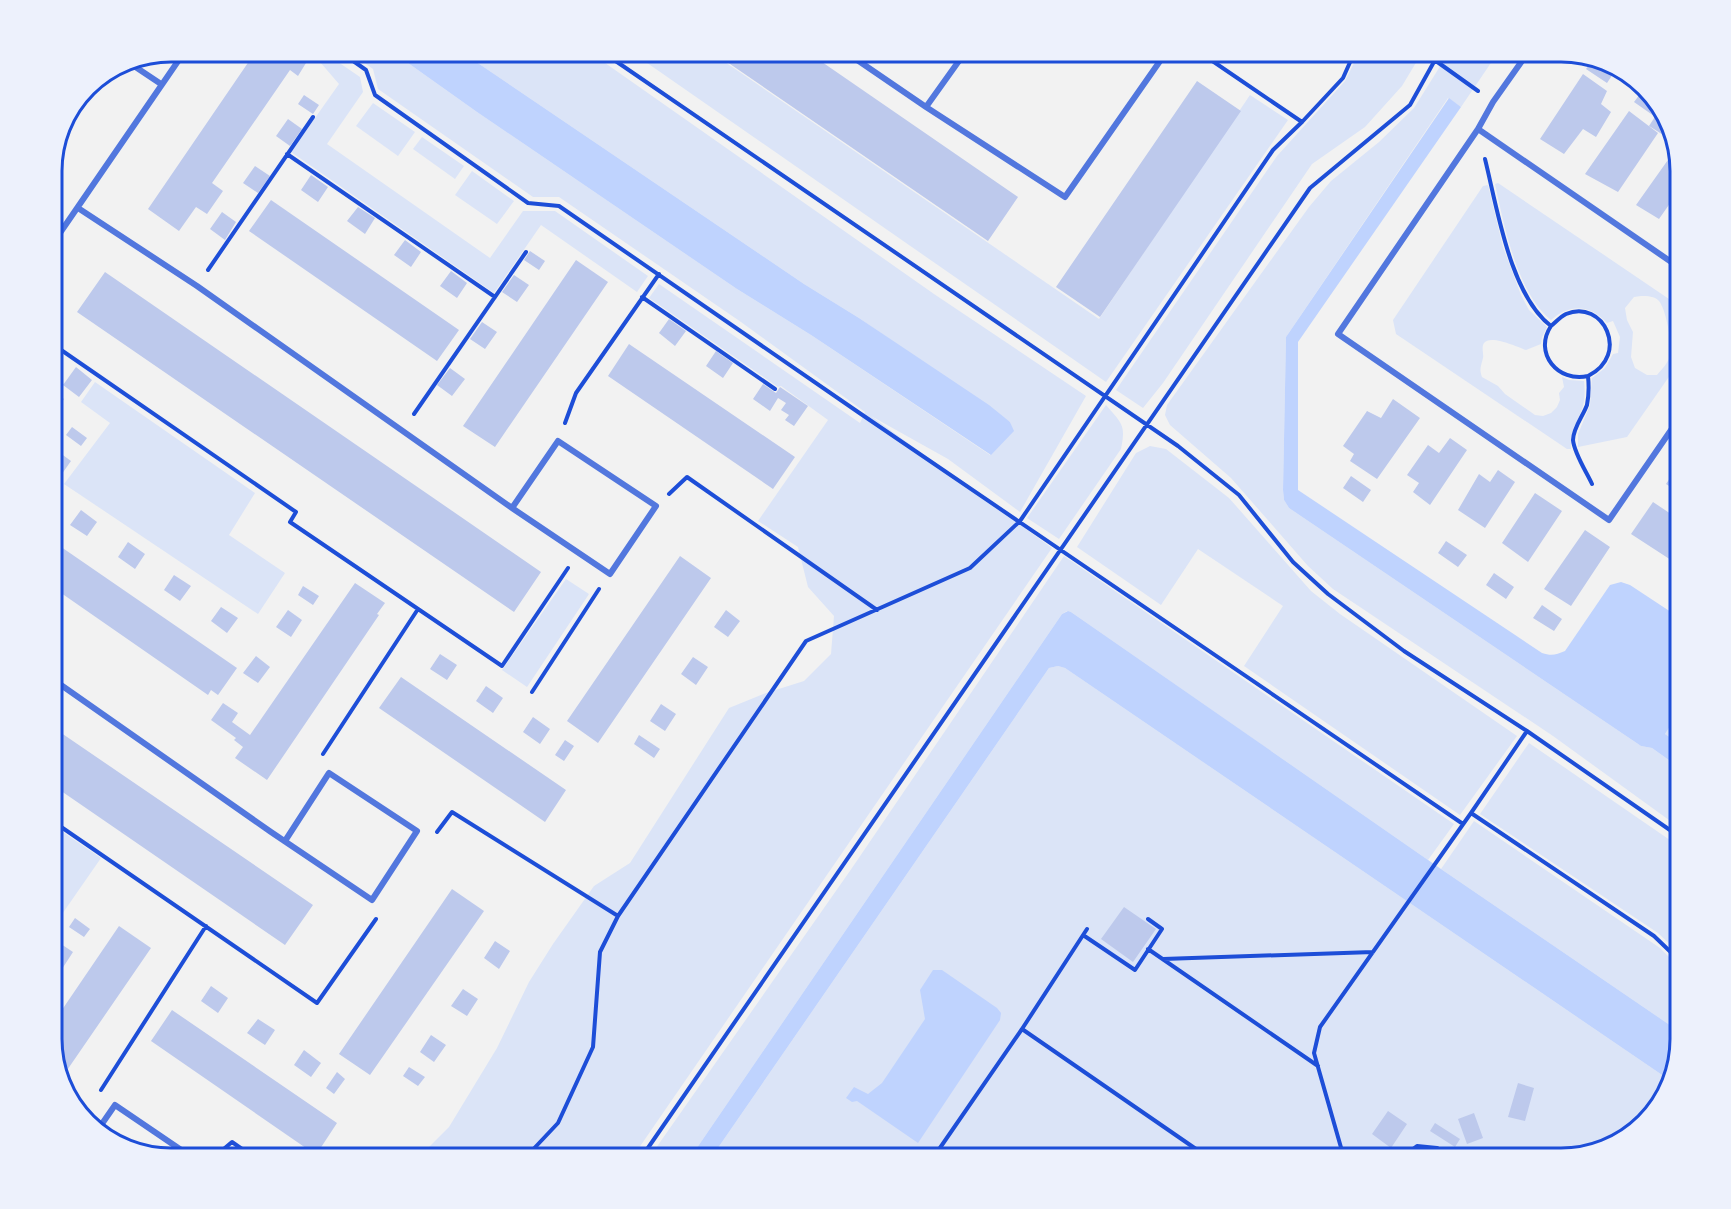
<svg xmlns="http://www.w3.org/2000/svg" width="1731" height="1209" font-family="Rubik,sans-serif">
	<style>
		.green { fill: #dbe4f7; fill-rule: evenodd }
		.water { fill: #bfd3fe }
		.building { fill: #bdc9ec }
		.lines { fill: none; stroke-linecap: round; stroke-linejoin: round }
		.path { stroke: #1d4ed8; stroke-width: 4 }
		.minor { stroke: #5277de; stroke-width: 6 }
		.rim { fill: none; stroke: #1d4ed8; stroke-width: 3 }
	</style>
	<rect width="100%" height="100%" fill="#f2f2f2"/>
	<path class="green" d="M304,51h18l38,26 3,15 -36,52 163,114 33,-47h32l93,65 -11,16 -96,-67 -47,68 -203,-141 48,-68 -19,-22z
		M348,51h53v7l76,54 260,177 74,46 179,120 23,-24 -3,-9 -151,-104 -55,-34 -344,-233h128l346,243 152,102 -66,116 -72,-53 -77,-43 181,132 -420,610h-214l31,-31 48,-79 32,-66 24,-38 41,-58 36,-23 99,-155 37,-15 38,-12 27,-27 3,-38 -26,-29 -10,-40 -40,-26 70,-101 -47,-34 -3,1 -129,-89 10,-14 201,139 5,-11 -124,-90 -182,-125h-26l-155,-108 -5,-20z
		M630,51h79l390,268 151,-224 38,25 -182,262z
		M1360,51h63l-21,35 -37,41 -53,37 -149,219 -20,25 -27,-18 161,-234 68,-75z
		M1445,51h54l-38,56 -13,-9 -162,239 -3,153 1,10 5,8 352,238 11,2 28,20v60l-127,-92 -220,-147 -25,-23 -77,-88 -61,-53 -5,-10 2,-10 142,-198 22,-26 48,-39 35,-34 25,-40z
		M373,103l42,29 -17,24 -42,-30z
		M422,137l42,29 -9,13 -42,-30z
		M472,171l42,30 -17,23 -42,-29z
		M1498,183l171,116 11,62 -53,76 -49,10v-13l12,-29 2,-27 13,-10 8,-14 5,-1 2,-16 -7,-16 -6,2c-18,-19 -37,-19 -56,-3 -34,-27 -47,-95 -56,-136zM1641,296c7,0 13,0 18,5 7,8 14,45 11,55 -2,7 -8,13 -13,19h-10l-12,-7 -4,-11 2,-25 -6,-12 -2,-12 9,-11z
		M1488,185l15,62 18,48 8,15 18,17 -5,10 -1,7 -15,6c-8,-3 -36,-16 -42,-7 -3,4 0,11 -1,15 -2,8 -4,11 -1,19l16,9 7,8 30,21 8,1 8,-3 6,-6 3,-7 -1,-7 5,-6 -2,-10 7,3 15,1c1,8 1,17 -1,25 -5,17 -14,23 -12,43h-4l-171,-115 -3,-14 90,-134z
		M95,382l160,111 -26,42 56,38 -27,41 -194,-130 46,-61 -29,-21z
		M1106,405c16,19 20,19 15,44l-62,90 -32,-21z
		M1150,446l16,3 63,49 82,93 29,23 177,122 -57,79 -216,-149 39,-60 -85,-57 -37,56 -84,-58 59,-94z
		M1064,556l390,268 -26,36 -357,-248 -4,-1 -5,3 -372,544h-41l203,-290z
		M566,579l23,15 -62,93 -25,-17z
		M1058,666l7,2 603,411 -8,26 -46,41 -53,12h-850l338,-490z
		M1680,711v33l-15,-10z
		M1529,743l151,104v107l-22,-21 -178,-119z
		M1474,821l186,127 20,20v64l-239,-163z
		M51,824l50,34 -50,72z"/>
	<path class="water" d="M401,51h59l344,233 55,34 130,87 21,17 4,9 -23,24 -180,-120 -74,-46 -260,-177 -76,-54z
		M1449,98l12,9 -163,235v148l244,163c9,3 14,2 23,-2l45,-66 11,-3 9,3 50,33v93l-15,23 15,10v24l-28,-20 -11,-2 -352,-238 -5,-8 -1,-10 3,-153z
		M1068,611l3,1 370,257 239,163v7l-12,40 -603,-411 -7,-2 -9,2 -338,490h-21l372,-544z
		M933,970h9l55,38 4,5 -1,7 -82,123 -61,-42 -5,1 -6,-4 8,-11 14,7 14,-11 43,-64 -5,-29z"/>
	<path class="building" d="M256,51h15l4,3 2,-3h12l17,12 -8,13 -8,-6 -78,113 11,8 -16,23 -11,-7 -17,24 -31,-22z
		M711,51h95l212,146 -30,44z
		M1592,61l14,4 9,6 -8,12 -21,-14z
		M1583,74l24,17 -6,13 10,8 -15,25 -13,-8 -19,25 -24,-15z
		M1197,81l44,30 -141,206 -44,-30z
		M1643,90l17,18 -6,8 -20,-14z
		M304,95l15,10 -6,9 -15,-10z
		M1660,109l8,8 5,24 -24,-15z
		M1629,111l29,22 -40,59 -33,-18z
		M288,119l14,10 -12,17 -14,-10z
		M1675,150l5,20v19l-21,30 -23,-14z
		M255,166l15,10 -12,17 -15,-10z
		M311,175l17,12 -10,15 -17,-12z
		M271,200l188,130 -22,31 -188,-130z
		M358,207l17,11 -10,16 -18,-13z
		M222,212l14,10 -11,18 -15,-11z
		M405,240l16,12 -10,15 -17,-12z
		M530,251l15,10 -6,9 -15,-10z
		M576,260l32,22 -113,165 -32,-21z
		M451,271l16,12 -10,15 -17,-12z
		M105,272l436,300 -27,40 -437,-300z
		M514,275l15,10 -12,17 -15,-10z
		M669,319l17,12 -11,15 -16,-13z
		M482,322l15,10 -12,17 -15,-10z
		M629,344l166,113 -22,32 -165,-113z
		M716,351l17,12 -10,15 -17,-12z
		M76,367l16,13 -13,17 -16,-12z
		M450,368l15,11 -13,17 -15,-11z
		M763,384l13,9 4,-6 28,19 -14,20 -9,-6 4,-5 -8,-5 5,-7 -8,-5 -8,13 -17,-12z
		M51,390l13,9 -13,18z
		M1393,399l27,19 -43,61 -27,-18 4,-7 -11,-8 24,-35 14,7z
		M72,427l15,11 -6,8 -15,-11z
		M1450,438l17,12 -37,55 -17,-13 6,-9 -12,-8 21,-30 11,8z
		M56,450l15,11 -12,17 -8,-6v-15z
		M1680,463v30l-14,-9z
		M1498,470l17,12 -30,46 -27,-18 21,-36 11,8z
		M1351,476l20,14 -8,12 -20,-14z
		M1535,493l27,18 -34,51 -26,-19z
		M1653,502l27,18v27l-9,13 -40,-26z
		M81,510l16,12 -10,14 -17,-11z
		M1585,530l25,17 -39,59 -27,-17z
		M51,540l186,128 -19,27 -7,-5 -3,5 -157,-109z
		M1446,541l21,14 -9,12 -20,-14z
		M128,542l17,12 -10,15 -17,-12z
		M680,556l31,22 -113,165 -31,-22z
		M1494,573l20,14 -8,12 -20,-14z
		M174,575l17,11 -11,15 -16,-11z
		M355,583l30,20 -8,11 2,1 -112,165 -32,-22 8,-11 -9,-7 2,-2 -25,-18 12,-17 15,10 -6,9 18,13z
		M303,586l16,10 -6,9 -15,-10z
		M1542,605l20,14 -8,12 -21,-13z
		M221,607l17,11 -11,15 -16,-12z
		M288,610l14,10 -11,17 -15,-10z
		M726,610l14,11 -12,16 -14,-10z
		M440,654l17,11 -10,15 -17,-11z
		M256,656l14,11 -12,16 -15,-10z
		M693,657l15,10 -12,18 -15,-11z
		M401,677l165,113 -21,32 -166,-114z
		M486,686l17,12 -10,15 -17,-12z
		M661,704l15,10 -11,17 -15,-10z
		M533,717l17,12 -10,15 -17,-12z
		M51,726l262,179 -28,40 -234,-161z
		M639,735l21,14 -6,9 -20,-14z
		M565,740l9,6 -10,15 -9,-6z
		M452,889l32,22 -114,164 -31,-21z
		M1124,907l32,22 -23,33 -32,-23z
		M75,918l15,11 -6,8 -15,-10z
		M119,926l32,22 -90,131 -10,-33v-20z
		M495,941l15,10 -11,18 -15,-11z
		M58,942l15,10 -11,17 -11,-7v-10z
		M211,986l17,12 -10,15 -17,-12z
		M463,989l15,10 -11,17 -16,-10z
		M172,1010l165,113 -21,32 -165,-114z
		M258,1019l17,11 -10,15 -18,-12z
		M431,1035l15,10 -12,17 -14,-10z
		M304,1050l17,13 -10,14 -17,-12z
		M409,1067l16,10 -7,9 -15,-10z
		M337,1072l8,7 -11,15 -8,-6z
		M1518,1083l16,5 -9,33 -17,-4z
		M1388,1111l19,13 -16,24 -19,-14z
		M1474,1113l9,25 -16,6 -9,-25z
		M1435,1123l25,16 -5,8 -25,-16z"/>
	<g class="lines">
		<path class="path" d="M339,51l27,19 9,25 153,108 31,3 299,206 605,412
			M601,51l577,395 61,49 54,67 35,32 76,57 123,80 153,106
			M1194,51l14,7 94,64
			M1422,51l56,40
			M287,154l208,143
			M1485,159c12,48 25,136 66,167 5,-4 9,-9 15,-12 37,-16 65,41 22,62 1,10 1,19 -1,29 -4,11 -14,23 -14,35 1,13 14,33 19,44
			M208,270l105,-153
			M642,297l133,92
			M1551,326c-18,27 7,57 37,50
			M51,343l245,169 -6,10 212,144 66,-98
			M414,414l112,-162
			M565,423l11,-30 83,-119
			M669,494l18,-17 190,133
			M532,692l67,-103
			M323,754l95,-145
			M1471,813l183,123 26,25
			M51,820l266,183 59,-84
			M437,832l15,-20 166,104
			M1083,935l52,35 27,-41 -14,-10
			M1148,949l170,117
			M1163,959l210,-7
			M1022,1029l187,129
			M101,1090l105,-164
			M213,1158l19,-16 23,16
			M525,1158l33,-35 35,-76 7,-95 18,-36 188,-275 164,-73 50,-47 253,-371 29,-28 41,-44 12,-27
			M641,1158l669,-970 100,-83 25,-45 3,-9
			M933,1158l89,-129 65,-100
			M1344,1158l-30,-105 6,-26 151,-214 56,-82
			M1401,1158l16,-12 20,2 14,10"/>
		<path class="minor" d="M844,51l82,56 139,90 102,-146
			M125,60l36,24
			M926,107l40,-56
			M1478,129l15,-27 36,-51
			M78,208l119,78 315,222 98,66 46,-68 -98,-65 -46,67
			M51,246l134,-195
			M1680,268l-202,-139 -140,205 271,186 71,-103
			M51,678l220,154 101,68 45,-69 -88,-58 -44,68
			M97,1131l18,-26 78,53"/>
	</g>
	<path d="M0 0H1731V1209H0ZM171 62H1561A109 109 0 0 1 1670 171V1039A109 109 0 0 1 1561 1148H171A109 109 0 0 1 62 1039V171A109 109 0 0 1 171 62Z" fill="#edf1fc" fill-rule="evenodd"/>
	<path class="rim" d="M171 62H1561A109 109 0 0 1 1670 171V1039A109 109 0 0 1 1561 1148H171A109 109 0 0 1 62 1039V171A109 109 0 0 1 171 62Z"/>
</svg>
